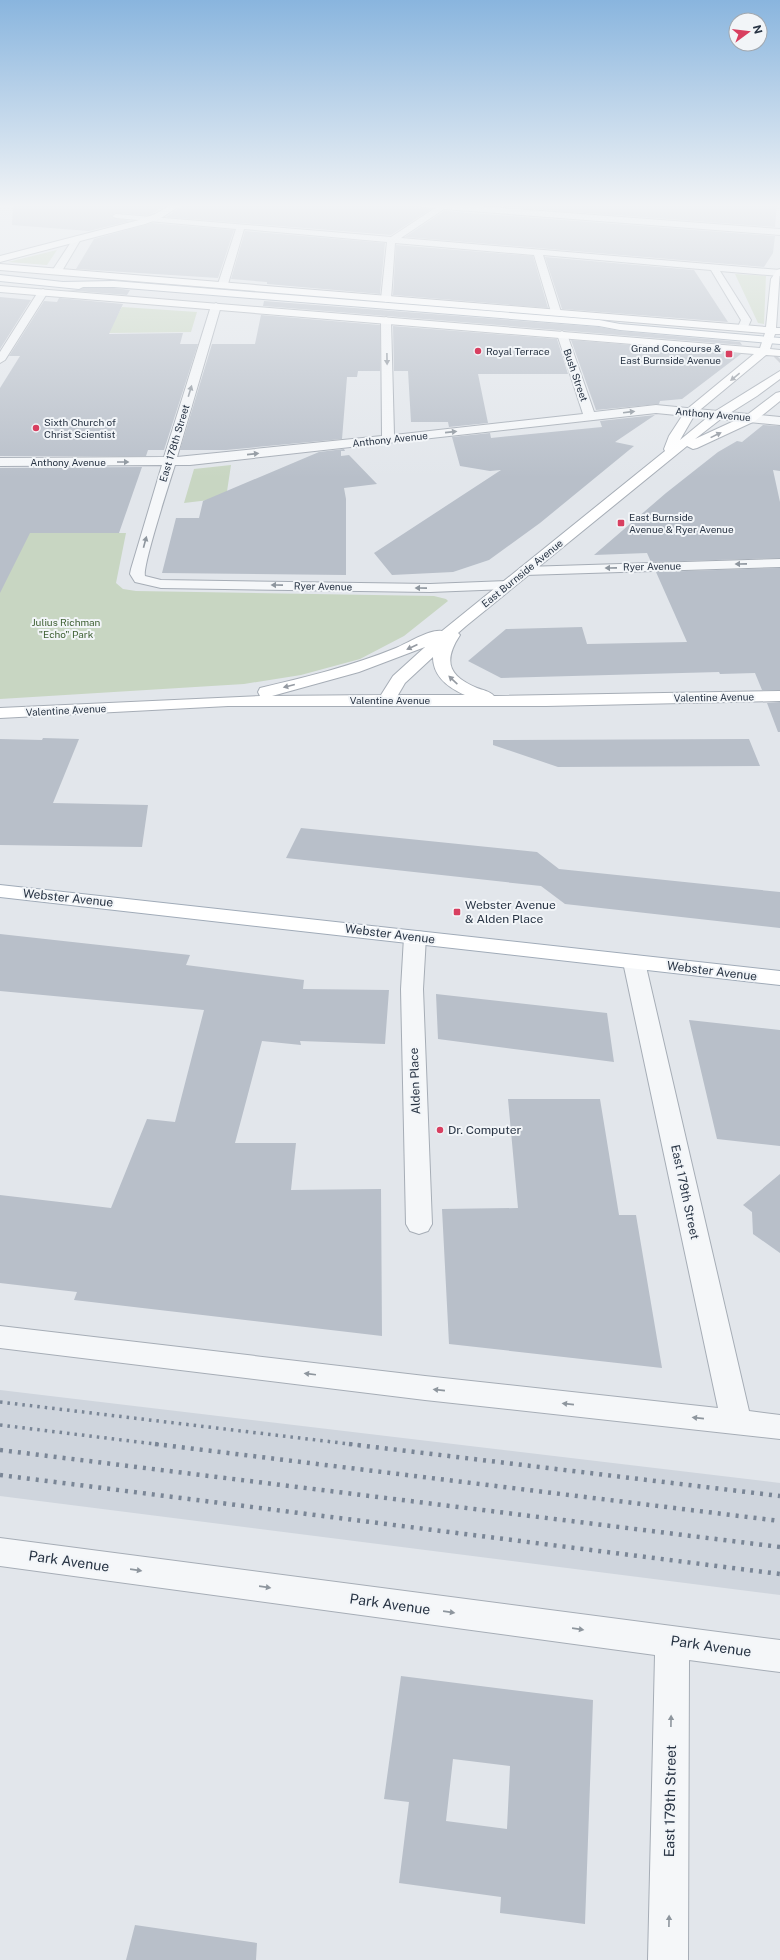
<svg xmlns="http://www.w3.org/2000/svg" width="780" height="1960" font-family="'Public Sans',sans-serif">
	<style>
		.built { fill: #cfd5dd }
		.green { fill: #c8d6c2 }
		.building { fill: #b8bfc9; fill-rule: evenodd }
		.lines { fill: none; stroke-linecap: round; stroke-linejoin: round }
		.secondary-tunnel { stroke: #bdc2ca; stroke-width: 12; stroke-dasharray: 12 6; stroke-linecap: butt }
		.street-casing { stroke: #a6adb6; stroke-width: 2 }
		.secondary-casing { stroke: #a6adb6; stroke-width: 2 }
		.primary-casing { stroke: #a0abb8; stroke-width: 2 }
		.street { fill: #f5f7f9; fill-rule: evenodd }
		.secondary { fill: #fff; fill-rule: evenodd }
		.primary { fill: #fff; fill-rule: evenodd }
		.rail-far1 { stroke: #7a8696; stroke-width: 3.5; stroke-dasharray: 2.5 5; stroke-linecap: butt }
		.rail { stroke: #7a8696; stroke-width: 4.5; stroke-dasharray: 3 6; stroke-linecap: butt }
		.oneway { fill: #8e969e }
		.oneway2 { fill: #949aa2 }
		.poi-dot { fill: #d83f60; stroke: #f2f5f8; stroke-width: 1.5 }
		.labels { text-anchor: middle; stroke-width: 4; stroke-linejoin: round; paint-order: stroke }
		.far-poi-label { font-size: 10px; fill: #283444; stroke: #f2f5f8; text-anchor: start }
		.far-street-label { font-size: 10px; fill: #283444; stroke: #f2f5f8 }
		.far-park-label { font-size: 10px; fill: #406135; stroke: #f2f5f8 }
		.street-label { font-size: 12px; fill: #283444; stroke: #f2f5f8 }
		.poi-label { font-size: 12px; fill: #283444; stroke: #f2f5f8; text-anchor: start }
		.near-street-label { font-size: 14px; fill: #283444; stroke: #f2f5f8 }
	</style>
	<rect width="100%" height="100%" fill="#e2e6eb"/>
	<path class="built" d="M0,1390l780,93v112l-780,-99z"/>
	<path class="green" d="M57,250l-10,15 -39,-3z
		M735,274l31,2 -2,48 -6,-1z
		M122,307l75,5 -6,20 -84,1z
		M231,465l-5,33 -42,5 10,-34z
		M0,533h126l-10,50 7,6 13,2 298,5 12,3 2,2 -44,35 -44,23 -59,16 -57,9 -244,15z"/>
	<path class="building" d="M13,204h157l-22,11 -33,-2 -4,2v2l19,4 -41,10 -77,-6z
		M182,204h228l5,3 16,2 -40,26 -225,-18 16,-11z
		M468,204h309l-2,23z
		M444,211l331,25 -2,17 -9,14 -359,-30z
		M152,223l82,7 -16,48 -142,-9 18,-30z
		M245,231l140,12 -5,51 -113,-10v-2l-36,-3z
		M396,245l137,11 15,52 -155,-13z
		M545,257l149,13 34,52 -166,-13z
		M83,288h31l16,2 -3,5 -63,-5h15z
		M0,297l31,3 -31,49z
		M59,298l64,6 -14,30 74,-1 -3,11h18l-34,106h-16l-2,6h-146v-68l20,-32h-11l35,-55 13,1z
		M264,301l335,26 21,4 120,11 2,3 -479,-39z
		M261,315l119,10v46h-22l-1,6h-10l-5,62 -116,11h-46l32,-106h43z
		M393,326l164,13 11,35h-90l10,49 -39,4 -1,-5h-37l-3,-51h-14z
		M571,340l170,14 -59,45 -22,2 -1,3 -63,6z
		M655,415l-40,27 19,4 -94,77 -51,37 -36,12 -61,3 -18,-22 127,-83 -11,1 -30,-5 -8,-29 38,-4 1,5 111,-11 -2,-6z
		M763,425l17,1v45l-7,-1 7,32v56l-129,4 -4,-9 -53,2 72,-62 52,-41 19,-11 5,1z
		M344,449l1,2h-4v5l8,-1 28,29 -33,4 2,11v76l-184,-2 14,-55h23l4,-17 116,-49z
		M142,467l-23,66h-89l-30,60v-125z
		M780,568v122h-18l-7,-17 -35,1 -1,-2 -218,6 -33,-17 38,-32 76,-2 5,17 100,-2 -31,-70z
		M780,702v30h-2l-11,-29z
		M43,738l36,1 -26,64 95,2 -6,42 -142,-2v-106l42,1z
		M749,739l11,27 -202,1 -65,-22v-5z
		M301,828l236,24 22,17 221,23v36l-215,-24 -24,-18 -255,-28z
		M0,934l190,21 -4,10 118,15 -1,9 86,1 -4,54 -85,-3 1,4 -39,-4 -27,102h61l-5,47 90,-1 1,147 -308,-36 3,-8 -77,-9v-88l111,13 36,-89 28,3 29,-112 -204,-19z
		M436,994l171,19 7,49 -176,-23z
		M689,1020l91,10v116l-63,-7z
		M508,1099h92l19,116h17l26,153 -213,-24 -7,-135 76,-1z
		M780,1174v79l-27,-19 -1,-22 -9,-7z
		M401,1676l192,24 -8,224 -85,-11 1,-16 -102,-14 10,-81 -25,-3zM453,1759l57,7 -3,63 -61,-8z
		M135,1925l122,18 -1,17h-130z"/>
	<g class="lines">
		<path class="secondary-tunnel" d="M778,361l2,-2"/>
		<g class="street-casing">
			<path id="street" d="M411,204h39l330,25v6l-336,-26 -43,29 379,32v6l-60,-5 31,49 -4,9 -4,1 -5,-3 3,-7 -30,-50 -168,-15 18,57 -5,3 -5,-3 -17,-57 -139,-12 -4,56 -5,3 -5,-3 6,-57 -143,-13 -16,55 -5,3 -5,-3 18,-55 -120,-11 -4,-2 4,-2 275,23 44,-29 -20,-2z
				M77,236l4,3 -19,32 -5,3 -3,-1 -2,-2 21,-32z
				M43,289l5,3 -43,68 -5,3v-11l38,-60z
				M216,303l5,3 -44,151 205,-21 -1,-116 5,-3 5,3 3,115 189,-21 -26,-80 5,-3 5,3 27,78 62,-7 124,12v8l-124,-12 -466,52h-15c-5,16 -33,102 -30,111l16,4 269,4 77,-3 5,1 2,3 -2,3 -5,1 -77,3 -269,-4 -26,-6 -5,-8 1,-5 31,-104 -162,1v-8l164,-1 47,-151z
				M780,559v8l-255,8 -5,-1 -2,-3 2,-3 5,-1z
				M415,931l8,1 3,5 -3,52 9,235 -4,7 -9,3 -9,-3 -4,-7 -5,-235 3,-52 3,-5z
				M634,955l8,2 3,5 104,449 31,4v24l-355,-39 -425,-52v-22l425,50 293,32 -95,-446 3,-5z
				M0,1538l780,102v32l-91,-12 -1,300h-40l7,-305 -655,-89z"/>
		</g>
		<g class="secondary-casing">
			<path id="secondary" d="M173,204l8,1 -20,13 -16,6 -145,38v-6l139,-36 16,-6z
				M0,264l766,63 5,-48 6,-9 3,-1 -4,59h4v6h-5l-5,15 10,1v6l-14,-1 -71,59 -15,26 34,-28 66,-41v8l-23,17 -35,22 -27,21 52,-24 29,-22 4,-1v9l-25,20 -58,27 -4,1 -6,-3 -221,180 -8,7 2,2c-17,26 -12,41 17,53 5,2 13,3 17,8l286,-5v10l-234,5h-318l-228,12v-10l260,-12 -2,-4 2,-4c46,-11 92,-22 136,-40 12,-5 34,-19 46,-17l223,-180 -1,-2 5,-13 17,-26 68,-56 -754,-62v-6l760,62 5,-15 -765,-63zM425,647l-32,29 -12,19 -109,1 87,-24zM433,657c0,20 16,31 32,38h-67l7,-12z"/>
		</g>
		<g class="primary-casing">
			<path id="primary" d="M0,275l63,7 51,-1 485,39 21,4 160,14v6l-160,-14 -21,-4 -485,-39h-31l-4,2 -79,-8z
				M0,885l780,86v14l-780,-88z"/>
		</g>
		<use href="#street" class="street"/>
		<use href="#secondary" class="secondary"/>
		<use href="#primary" class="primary"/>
		<path class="rail-far1" d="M0,1402l358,43
			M0,1425l163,20"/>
		<path class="rail" d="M155,1444l625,77
			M349,1444l431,52
			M0,1450l780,97
			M0,1475l780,99"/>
	</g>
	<defs><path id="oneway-solid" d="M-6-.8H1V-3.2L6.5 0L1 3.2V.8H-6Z"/></defs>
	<g class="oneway">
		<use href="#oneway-solid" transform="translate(387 359) rotate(89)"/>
		<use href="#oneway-solid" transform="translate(190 391) rotate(-73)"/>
		<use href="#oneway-solid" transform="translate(629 412) rotate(-7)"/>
		<use href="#oneway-solid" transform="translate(451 432) rotate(-6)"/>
		<use href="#oneway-solid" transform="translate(253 454) rotate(-6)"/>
		<use href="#oneway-solid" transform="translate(123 462)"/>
		<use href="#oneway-solid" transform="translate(145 542) rotate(-75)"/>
		<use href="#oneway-solid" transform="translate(741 564) rotate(179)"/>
		<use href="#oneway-solid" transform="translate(611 568) rotate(179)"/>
		<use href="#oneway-solid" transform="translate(277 585) rotate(-179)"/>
		<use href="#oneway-solid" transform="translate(421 588) rotate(-179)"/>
		<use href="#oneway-solid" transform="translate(310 1374) rotate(-173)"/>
		<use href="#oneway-solid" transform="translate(439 1390) rotate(-174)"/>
		<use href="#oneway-solid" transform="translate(568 1404) rotate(-174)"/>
		<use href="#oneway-solid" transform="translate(698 1418) rotate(-174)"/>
		<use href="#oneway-solid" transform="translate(136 1570) rotate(8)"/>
		<use href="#oneway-solid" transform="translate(265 1587) rotate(8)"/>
		<use href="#oneway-solid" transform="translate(449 1612) rotate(8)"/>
		<use href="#oneway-solid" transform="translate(578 1629) rotate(8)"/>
		<use href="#oneway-solid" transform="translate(671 1721) rotate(-89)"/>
		<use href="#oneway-solid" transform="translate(669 1921) rotate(-89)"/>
	</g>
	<g class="oneway2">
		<use href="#oneway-solid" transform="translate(735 377) rotate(141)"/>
		<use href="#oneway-solid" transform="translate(716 435) rotate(-26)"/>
		<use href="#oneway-solid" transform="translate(412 647) rotate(155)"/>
		<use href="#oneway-solid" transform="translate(453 680) rotate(-137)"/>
		<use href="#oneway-solid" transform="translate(289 686) rotate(166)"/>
	</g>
	<linearGradient id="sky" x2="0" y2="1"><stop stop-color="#89b5de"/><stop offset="0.43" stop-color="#f2f4f6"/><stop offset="1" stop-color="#f2f4f6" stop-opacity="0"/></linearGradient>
	<rect width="780" height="478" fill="url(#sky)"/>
	<g class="poi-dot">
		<circle cx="478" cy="351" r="4"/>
		<rect x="725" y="350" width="8" height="8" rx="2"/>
		<circle cx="36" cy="428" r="4"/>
		<rect x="617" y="519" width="8" height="8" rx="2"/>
		<rect x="453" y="908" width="8" height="8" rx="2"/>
		<circle cx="440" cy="1130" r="4"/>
	</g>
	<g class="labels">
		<g class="far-poi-label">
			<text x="721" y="352" text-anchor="end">Grand Concourse &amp;<tspan x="721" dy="12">East Burnside Avenue</tspan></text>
			<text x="486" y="355">Royal Terrace</text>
			<text x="44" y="426">Sixth Church of<tspan x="44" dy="12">Christ Scientist</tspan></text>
			<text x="629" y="521">East Burnside<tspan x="629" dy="12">Avenue &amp; Ryer Avenue</tspan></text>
		</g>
		<g class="far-street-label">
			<text transform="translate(576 375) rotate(71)" y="4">Bush Street</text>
			<text transform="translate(713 414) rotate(5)" y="4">Anthony Avenue</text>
			<text transform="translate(390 439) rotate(-6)" y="4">Anthony Avenue</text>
			<text transform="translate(174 443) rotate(-73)" y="4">East 178th Street</text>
			<text x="68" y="466">Anthony Avenue</text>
			<text transform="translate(652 566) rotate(-1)" y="4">Ryer Avenue</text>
			<text transform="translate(522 573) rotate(-39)" y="4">East Burnside Avenue</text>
			<text transform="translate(323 586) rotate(1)" y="4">Ryer Avenue</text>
			<text transform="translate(714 697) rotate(-1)" y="4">Valentine Avenue</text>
			<text x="390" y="704">Valentine Avenue</text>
			<text transform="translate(66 710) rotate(-3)" y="4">Valentine Avenue</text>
		</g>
		<g class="far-park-label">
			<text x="66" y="626">Julius Richman<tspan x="66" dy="12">"Echo" Park</tspan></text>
		</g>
		<g class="street-label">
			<text transform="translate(68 898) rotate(6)" y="4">Webster Avenue</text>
			<text transform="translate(390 934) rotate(7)" y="4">Webster Avenue</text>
			<text transform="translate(712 971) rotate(7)" y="4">Webster Avenue</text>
			<text transform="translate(415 1081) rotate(-92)" y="4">Alden Place</text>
			<text transform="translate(685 1192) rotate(78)" y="4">East 179th Street</text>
		</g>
		<g class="poi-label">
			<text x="465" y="909">Webster Avenue<tspan x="465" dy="14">&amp; Alden Place</tspan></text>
			<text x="448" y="1134">Dr. Computer</text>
		</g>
		<g class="near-street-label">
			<text transform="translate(69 1561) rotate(8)" y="5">Park Avenue</text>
			<text transform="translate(390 1604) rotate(8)" y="5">Park Avenue</text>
			<text transform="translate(711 1646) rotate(8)" y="5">Park Avenue</text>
			<text transform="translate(670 1801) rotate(-89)" y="5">East 179th Street</text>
		</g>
	</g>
	<g transform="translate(748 32) rotate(75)"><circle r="19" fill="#f2f5f8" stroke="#a1a8b0"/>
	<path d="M0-3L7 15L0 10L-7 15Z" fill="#d83f60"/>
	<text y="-6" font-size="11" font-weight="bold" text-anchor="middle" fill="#283444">N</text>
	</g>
</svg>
